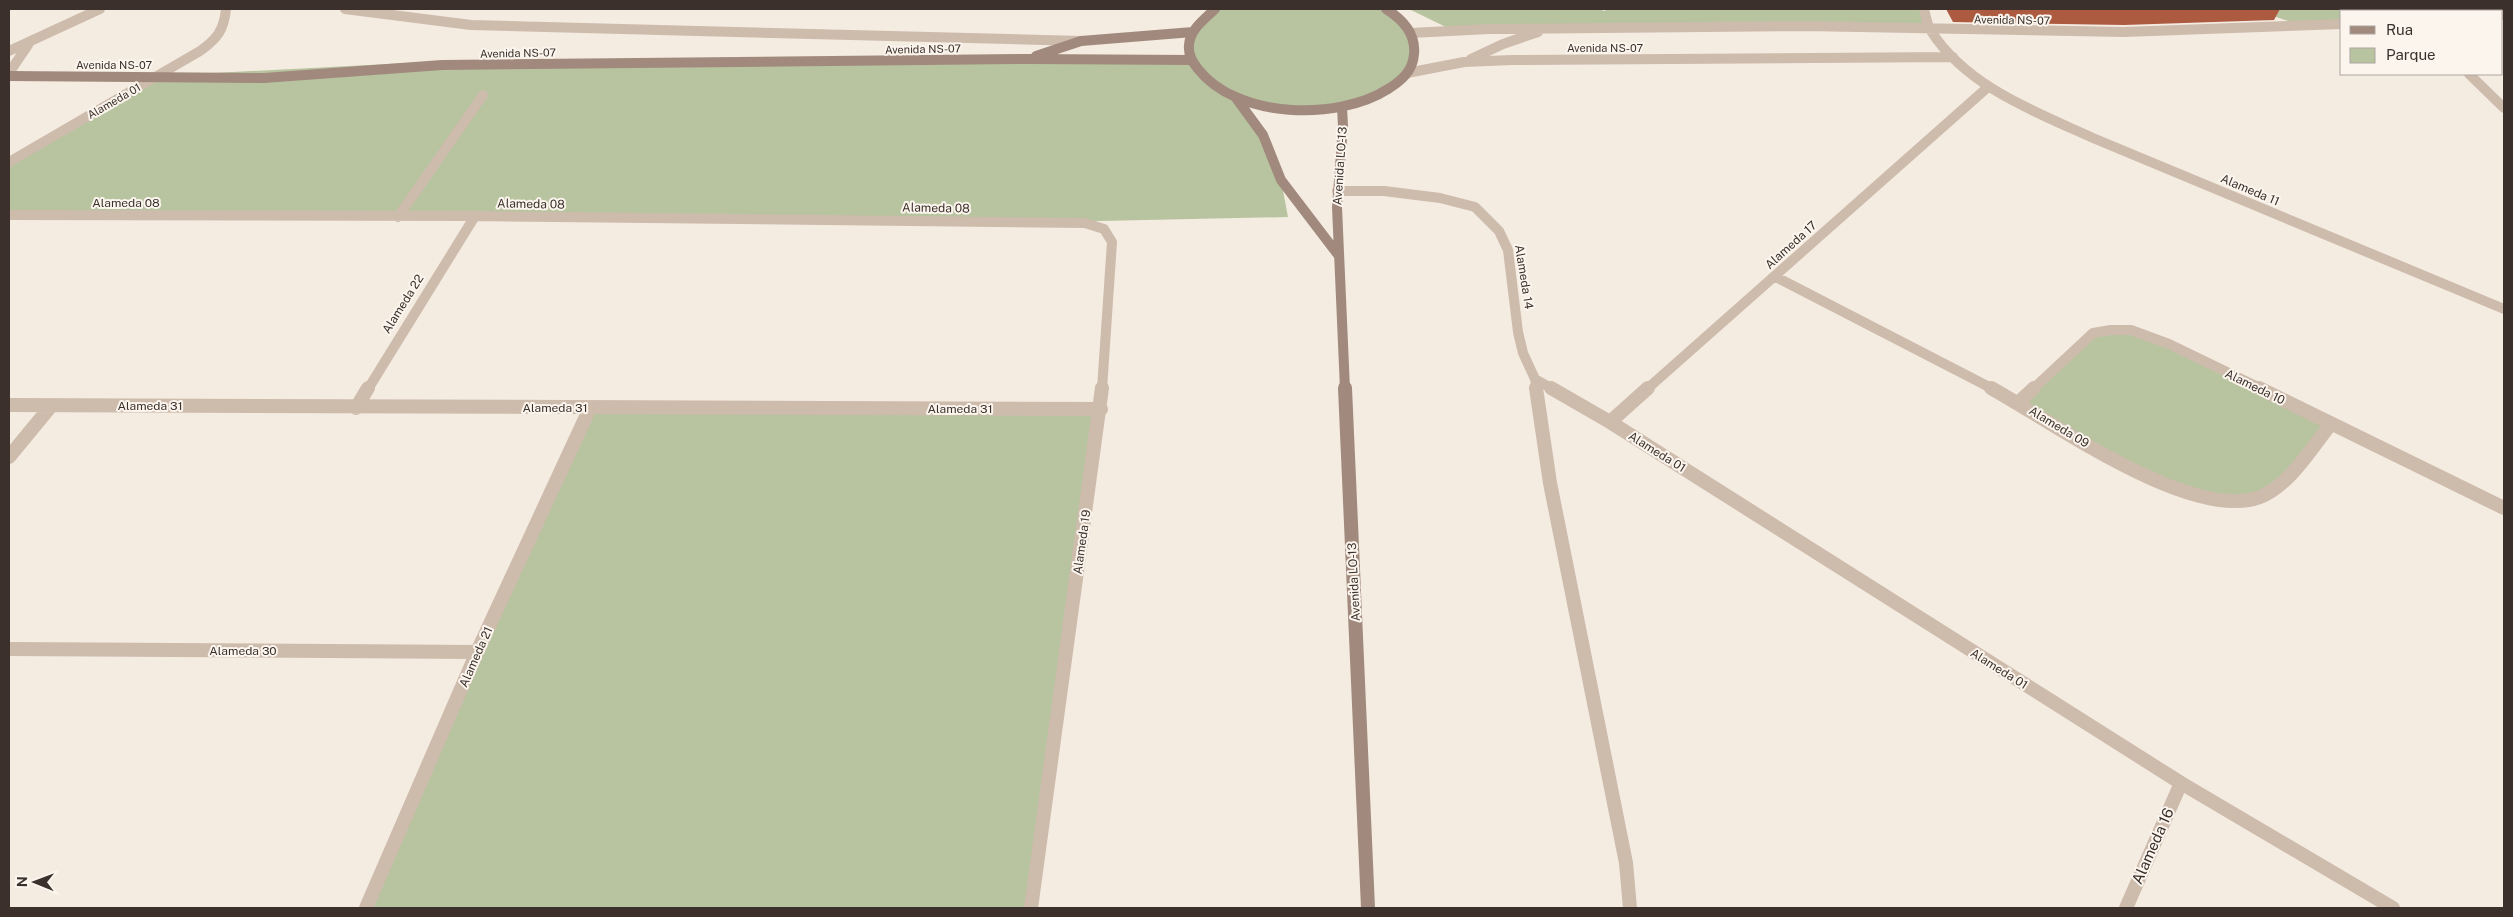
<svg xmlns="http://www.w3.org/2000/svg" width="2513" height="917" font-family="'Public Sans',sans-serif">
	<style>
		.green { fill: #b8c4a0 }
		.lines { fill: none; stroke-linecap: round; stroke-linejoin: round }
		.street-far1 { stroke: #cdbbac; stroke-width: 10 }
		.street { stroke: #cdbbac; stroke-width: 14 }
		.secondary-far1 { stroke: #a18a7d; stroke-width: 10 }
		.secondary { stroke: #a18a7d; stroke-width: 14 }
		.wall { fill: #ac5a40 }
		.labels { text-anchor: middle; stroke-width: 4; stroke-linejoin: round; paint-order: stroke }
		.far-street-label { font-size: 11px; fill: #3b302b; stroke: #fbf5ee }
		.street-label { font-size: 12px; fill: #3b302b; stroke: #fbf5ee }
		.near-street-label { font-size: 15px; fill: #3b302b; stroke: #fbf5ee }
	</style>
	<rect width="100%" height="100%" fill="#f4ebe1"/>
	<path class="green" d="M1217,9h169l25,24 3,27 -11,17 -61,30 -60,2 -45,-11 26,37 18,45 7,37 -235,5 -1044,-7v-53l147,-86 289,-15 747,-1 1,-28z
		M1409,9h190l5,2 4,-2h318l4,21h-478z
		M2253,9h251v7l-2,-5h-160v13l-39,2z
		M2131,330l200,94 -55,65 -40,11 -46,-7 -172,-90 75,-70z
		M590,408l511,1 -70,499h-664z"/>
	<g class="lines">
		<path class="street-far1" d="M345,9l126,16 610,16
			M1924,9c2,7 3,16 7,22 36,56 105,81 162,107l411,171
			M2403,9l2,2
			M2502,15l2,-1
			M1411,33l78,-4 316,-3 319,6 218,-8
			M9,51l91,-42
			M1471,59l32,-15 35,-12
			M9,73l19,-28
			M1407,73l57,-11 48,-2 441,-3
			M2469,74l35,34
			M9,162l191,-111c17,-12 24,-21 26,-42
			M1337,191h47l56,7 35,9 24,24 9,19 10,82 5,21 12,26 2,10
			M9,215l466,1 610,7 19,6 8,13 -10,147
			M398,217l85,-122
			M1776,277l217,112
			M1535,379l18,10
			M368,389l107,-173
			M1647,389l341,-302
			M2033,389l60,-56 18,-3h20l38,14 93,45"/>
		<path class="street" d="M1536,388l14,95 76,380 4,45
			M1551,388l59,34 571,361 212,125
			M1991,388c60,33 201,135 269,109 30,-12 51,-49 71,-73
			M2259,388l245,120
			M2018,403l16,-15
			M9,405l1092,4
			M356,408l12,-20
			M1610,422l38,-34
			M9,457l42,-51
			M9,649l468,3
			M366,908l111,-256 113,-244
			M1031,908l71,-520
			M2126,908l55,-125"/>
		<path class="secondary-far1" d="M1215,9c-10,10 -25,20 -26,36 -1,9 4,18 9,24 39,50 140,52 190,20 13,-8 25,-18 26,-35 2,-20 -12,-35 -28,-45
			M1036,56l45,-15 112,-9
			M9,76l255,2 178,-13 586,-6 164,1
			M1236,98l27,37 18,45 58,76
			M1342,107l1,19 -6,81 8,182"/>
		<path class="secondary" d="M1345,388l23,520"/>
	</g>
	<path class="wall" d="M1946,9h334l-6,11 -150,5 -171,-3z"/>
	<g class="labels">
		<g class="far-street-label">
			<text transform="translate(2012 20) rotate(1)" y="4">Avenida NS-07</text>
			<text x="1605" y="52">Avenida NS-07</text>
			<text transform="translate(923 49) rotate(-1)" y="4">Avenida NS-07</text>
			<text transform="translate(518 53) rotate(-1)" y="4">Avenida NS-07</text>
			<text x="114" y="69">Avenida NS-07</text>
			<text transform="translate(114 101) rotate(-30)" y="4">Alameda 01</text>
		</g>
		<g class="street-label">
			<text transform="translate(1340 166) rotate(-86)" y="4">Avenida LO-13</text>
			<text transform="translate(2250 190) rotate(23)" y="4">Alameda 11</text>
			<text x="126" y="207">Alameda 08</text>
			<text transform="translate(531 204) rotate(1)" y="4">Alameda 08</text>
			<text transform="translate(936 208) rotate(1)" y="4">Alameda 08</text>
			<text transform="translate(1791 245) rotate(-42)" y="4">Alameda 17</text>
			<text transform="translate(1524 277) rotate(81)" y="4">Alameda 14</text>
			<text transform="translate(403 304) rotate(-58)" y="4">Alameda 22</text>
			<text transform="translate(2255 387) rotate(26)" y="4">Alameda 10</text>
			<text x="150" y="410">Alameda 31</text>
			<text x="555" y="412">Alameda 31</text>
			<text x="960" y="413">Alameda 31</text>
			<text transform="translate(2059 427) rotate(31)" y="4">Alameda 09</text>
			<text transform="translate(1657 452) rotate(32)" y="4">Alameda 01</text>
			<text transform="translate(1082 542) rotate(-82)" y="4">Alameda 19</text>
			<text transform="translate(1354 582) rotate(-93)" y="4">Avenida LO-13</text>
			<text x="243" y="655">Alameda 30</text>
			<text transform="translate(476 657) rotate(-66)" y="4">Alameda 21</text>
			<text transform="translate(1999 669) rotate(32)" y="4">Alameda 01</text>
		</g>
		<g class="near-street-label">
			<text transform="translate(2153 846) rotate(-66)" y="5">Alameda 16</text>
		</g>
	</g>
	<rect width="2513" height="917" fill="none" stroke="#3b302b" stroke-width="20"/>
	<rect x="2340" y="10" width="162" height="65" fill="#fbf5ee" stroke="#aea6a0"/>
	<rect x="2350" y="26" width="25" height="8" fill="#a18a7d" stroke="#aea6a0"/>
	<text x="2386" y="35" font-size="15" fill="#3b302b">Rua</text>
	<rect x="2350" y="48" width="25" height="15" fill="#b8c4a0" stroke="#aea6a0"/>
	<text x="2386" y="60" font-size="15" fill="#3b302b">Parque</text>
	<g transform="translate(35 882) rotate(271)" stroke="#fbf5ee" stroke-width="4" paint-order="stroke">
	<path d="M0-4L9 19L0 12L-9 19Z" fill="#3b302b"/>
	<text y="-8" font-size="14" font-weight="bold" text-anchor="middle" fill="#3b302b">N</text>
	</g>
</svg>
